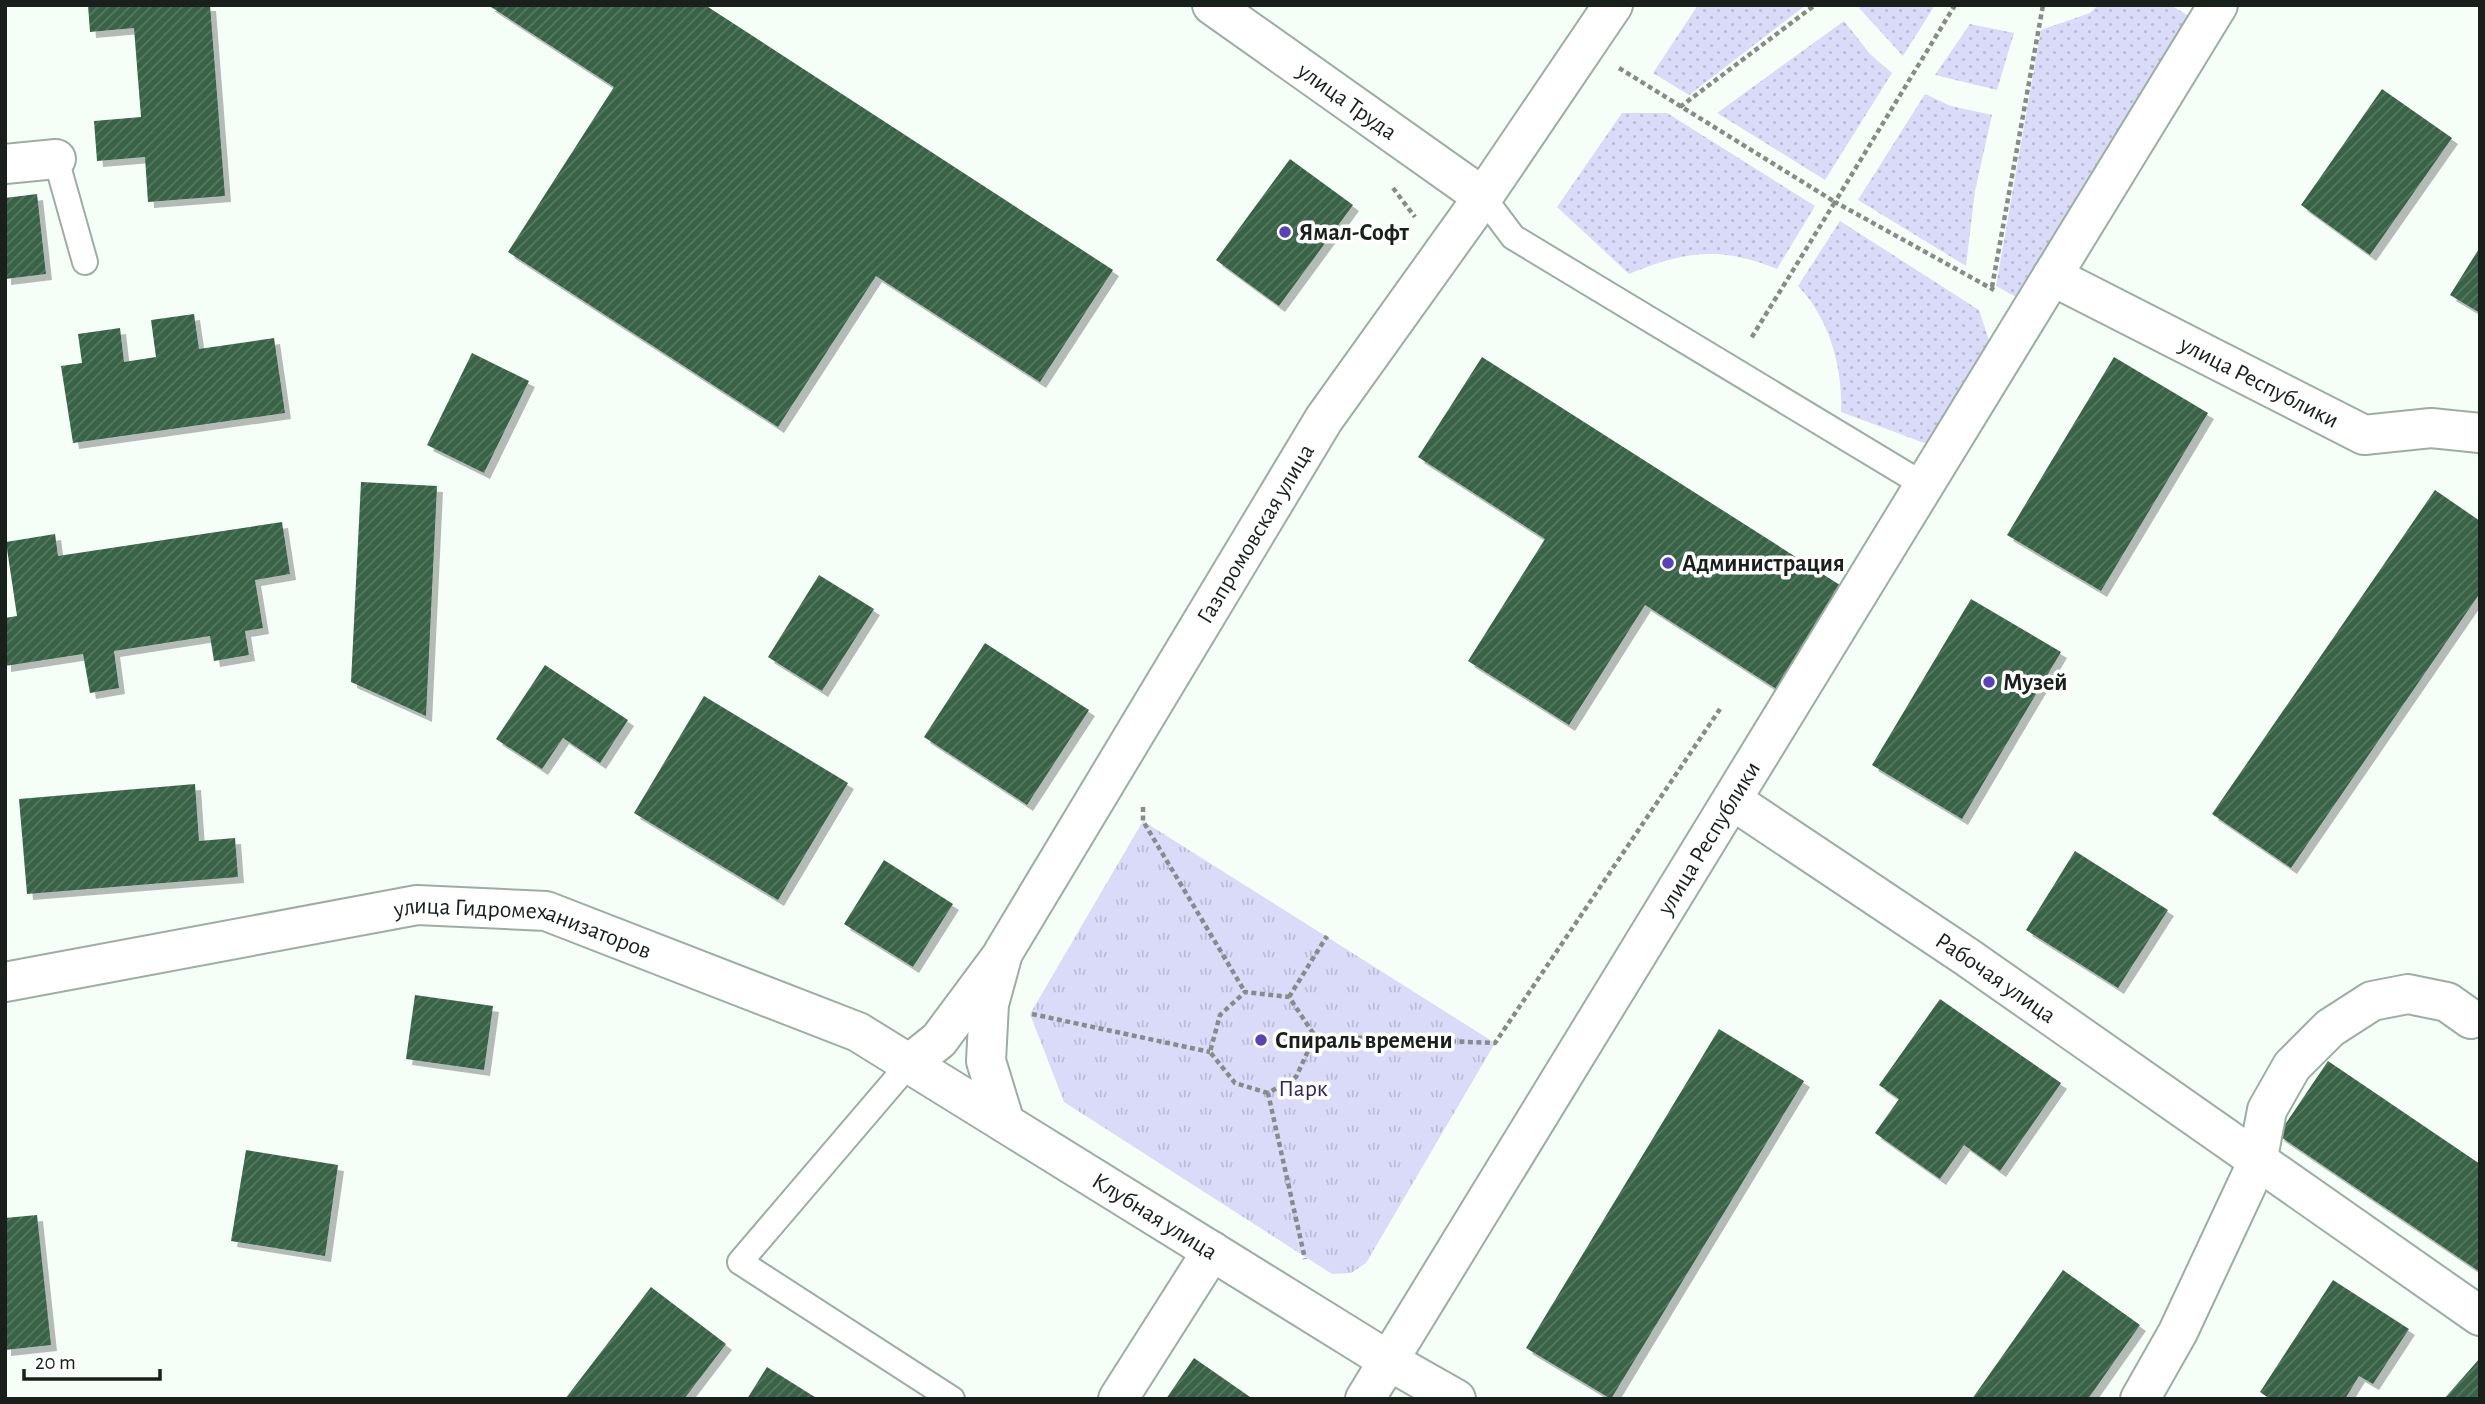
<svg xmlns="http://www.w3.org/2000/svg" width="2485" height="1404" font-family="'Alegreya Sans',sans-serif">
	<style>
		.grass { fill: url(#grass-dots) }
		.park { fill: url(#park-tufts) }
		.building { fill: url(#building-hatch); filter: url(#shadow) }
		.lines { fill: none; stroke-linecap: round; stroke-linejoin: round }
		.lane-casing { stroke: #9caea1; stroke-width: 28 }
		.street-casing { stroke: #9caea1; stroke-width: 42 }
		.secondary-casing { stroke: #9caea1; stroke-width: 42 }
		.path { stroke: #868d88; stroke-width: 4.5; stroke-dasharray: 5 3.5; stroke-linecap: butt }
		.lane { stroke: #fff; stroke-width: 24 }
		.street { stroke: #fff; stroke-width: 38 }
		.secondary { stroke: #fff; stroke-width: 38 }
		.poi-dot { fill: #5742ba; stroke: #fff; stroke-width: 2.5 }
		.labels { text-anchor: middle; stroke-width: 7; stroke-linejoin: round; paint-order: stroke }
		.street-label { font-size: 24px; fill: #19201b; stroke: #fff }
		.poi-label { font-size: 24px; font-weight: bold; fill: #19201b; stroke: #fff; text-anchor: start }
		.park-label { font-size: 24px; fill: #2e2760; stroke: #fff }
	</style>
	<defs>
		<pattern id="grass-dots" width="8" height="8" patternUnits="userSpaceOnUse" patternTransform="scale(1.75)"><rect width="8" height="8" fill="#dadbf9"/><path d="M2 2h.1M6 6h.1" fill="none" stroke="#babcd5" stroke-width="1.8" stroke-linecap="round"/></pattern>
		<pattern id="park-tufts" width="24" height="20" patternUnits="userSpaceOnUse" patternTransform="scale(1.75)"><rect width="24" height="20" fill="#dadbf9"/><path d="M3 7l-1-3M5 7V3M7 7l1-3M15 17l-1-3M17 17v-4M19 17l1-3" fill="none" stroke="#babcd5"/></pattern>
		<pattern id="building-hatch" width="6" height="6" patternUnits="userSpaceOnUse" patternTransform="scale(1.75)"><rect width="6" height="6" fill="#386346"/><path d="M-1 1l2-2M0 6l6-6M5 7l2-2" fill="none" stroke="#587963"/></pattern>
		<filter id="shadow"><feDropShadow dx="6" dy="6" stdDeviation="0" flood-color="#0004"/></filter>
	</defs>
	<rect width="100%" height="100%" fill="#f6fef8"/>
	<path class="grass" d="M1698,5h108l-117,90 -36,-22z
		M1863,5h72l-32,51 -44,-48z
		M2098,5h72l19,11 -173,281 -20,-11 45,-256 49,-17z
		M1844,21l26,33 22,19 -67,107 -108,-67z
		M1970,24l44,9 -17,57 -62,-15z
		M1925,94l26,12 41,9 -17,76 -9,75 -108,-66z
		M1622,113h45l148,93 -38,63c-56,-23 -93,-18 -148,5l-72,-67z
		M1840,221l139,89 12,36 -64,98 -86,-32c2,-45 -12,-94 -43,-126z"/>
	<path class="park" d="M1143,821l352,222 -129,220 -15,10 -19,1 -268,-172 -34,-88z"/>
	<path class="building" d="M88,5h122l15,191 -77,6 -3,-45 -48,4 -3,-40 47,-4 -7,-89 -44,4z
		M488,5h217l408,265 -73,112 -164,-106 -98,151 -270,-175 106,-165z
		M2382,89l70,49 -82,117 -69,-50z
		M1290,159l63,46 -74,101 -63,-46z
		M37,194l9,80 -41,5v-81z
		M2480,247v66l-30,-18z
		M194,314l5,35 75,-11 11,75 -212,30 -12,-77 21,-3 -4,-29 42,-6 4,34 32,-5 -5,-37z
		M472,353l57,28 -45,92 -57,-28z
		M1482,357l361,230 -65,103 -133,-85 -76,120 -101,-64 77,-122 -127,-82z
		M2114,357l94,56 -107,178 -94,-56z
		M361,482l76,4 -11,230 -75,-34z
		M2435,490l45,31v72l-189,275 -79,-54z
		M282,522l8,52 -35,6 8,48 -18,3 4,24 -35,6 -4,-25 -96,15 5,37 -29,5 -7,-39 -78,12v-48l12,-2 -11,-74 49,-8 3,22z
		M819,575l55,34 -52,82 -54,-34z
		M1971,599l90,53 -99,167 -90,-54z
		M985,643l104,67 -62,95 -103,-68z
		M545,665l83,55 -28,43 -37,-25 -21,31 -46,-30z
		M704,696l144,87 -70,117 -144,-87z
		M195,784l4,57 36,-3 3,39 -211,17 -8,-95z
		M2075,851l93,59 -50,78 -92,-58z
		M884,860l69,44 -40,63 -69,-43z
		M415,995l78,11 -9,64 -78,-11z
		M1940,999l121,84 -61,88 -36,-26 -24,34 -65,-46 24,-34 -20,-14z
		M1719,1029l85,52 -193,318 -85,-51z
		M2328,1061l152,103v108l-202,-137z
		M246,1150l92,15 -13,91 -94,-15z
		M37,1215l14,130 -46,5v-132z
		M2063,1270l77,55 -52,74h-116z
		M2333,1280l76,49 -36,55 -14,-8 -14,23h-75l-10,-7z
		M651,1287l75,57 -42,55h-119z
		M1194,1358l59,41h-87z
		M2480,1358v41h-36z
		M767,1367l51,32h-71z"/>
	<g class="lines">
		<g class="lane-casing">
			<path id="lane" d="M56,159l29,103
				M1483,197l30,40 411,248
				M909,1064l-169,198 212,137"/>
		</g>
		<g class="street-casing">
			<g id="street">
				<path d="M5,164l51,-5"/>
				<path id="s1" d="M2052,276l312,159 67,-7 49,5"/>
				<path id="s2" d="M1732,800l235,157 513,359"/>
				<path id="s3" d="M5,982l412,-77 129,6 312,121 147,91"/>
				<path d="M909,1064l30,-24 61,-82"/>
				<path d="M1389,1361l67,38"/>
				<path d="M1118,1399l94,-148"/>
				<path d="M2140,1399l38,-67 79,-169 10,-53 25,-44 38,-38 42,-27 36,-7 39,8 24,17"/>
			</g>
		</g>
		<g class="secondary-casing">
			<g id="secondary">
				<path id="s4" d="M1212,5l271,192"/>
				<path id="s5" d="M1389,1361l-384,-238 -19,-62 3,-57 14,-51 321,-534 159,-222 130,-192"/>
				<path id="s6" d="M1365,1399l853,-1394"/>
			</g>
		</g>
		<path class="path" d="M1955,5l-120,197 159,88
			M1619,68l216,134 -85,138
			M1680,107l135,-102
			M1393,188l22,29
			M1992,287l51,-282
			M1143,807v14l102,171
			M1289,997l38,-61
			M1032,1014l178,38
			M1315,1036l180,7 225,-334
			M1268,1093l-33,-10 -25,-31 10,-37 25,-23 44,5 26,39 -19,41 -28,16 37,166"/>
		<use href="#lane" class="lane"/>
		<use href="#street" class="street"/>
		<use href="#secondary" class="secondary"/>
	</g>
	<g class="poi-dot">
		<circle cx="1285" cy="232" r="7"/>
		<circle cx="1668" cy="563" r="7"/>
		<circle cx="1989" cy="682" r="7"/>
		<circle cx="1261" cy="1040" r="7"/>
	</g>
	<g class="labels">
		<g class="street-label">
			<text dy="8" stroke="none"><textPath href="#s4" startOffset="166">улица Труда</textPath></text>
			<text dy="8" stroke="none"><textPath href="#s1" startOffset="233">улица Республики</textPath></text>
			<text dy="8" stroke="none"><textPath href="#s5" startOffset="1116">Газпромовская улица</textPath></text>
			<text dy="8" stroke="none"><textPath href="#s6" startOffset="658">улица Республики</textPath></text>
			<text dy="8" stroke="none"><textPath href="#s3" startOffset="528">улица Гидромеханизаторов</textPath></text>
			<text dy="8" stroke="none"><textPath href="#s2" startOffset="318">Рабочая улица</textPath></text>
			<text transform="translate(1155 1216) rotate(32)" y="8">Клубная улица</text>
		</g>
		<g class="poi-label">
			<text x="1299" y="240">Ямал-Софт</text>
			<text x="1682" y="571">Администрация</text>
			<text x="2003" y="690">Музей</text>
			<text x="1275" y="1048">Спираль времени</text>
		</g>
		<g class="park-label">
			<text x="1303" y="1096">Парк</text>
		</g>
	</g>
	<rect width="2485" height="1404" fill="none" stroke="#19201b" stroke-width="14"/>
	<path d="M24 1369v10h136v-10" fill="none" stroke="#19201b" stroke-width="3.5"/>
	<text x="35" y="1369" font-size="21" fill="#19201b" stroke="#ffffff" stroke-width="5" paint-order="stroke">20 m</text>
</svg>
